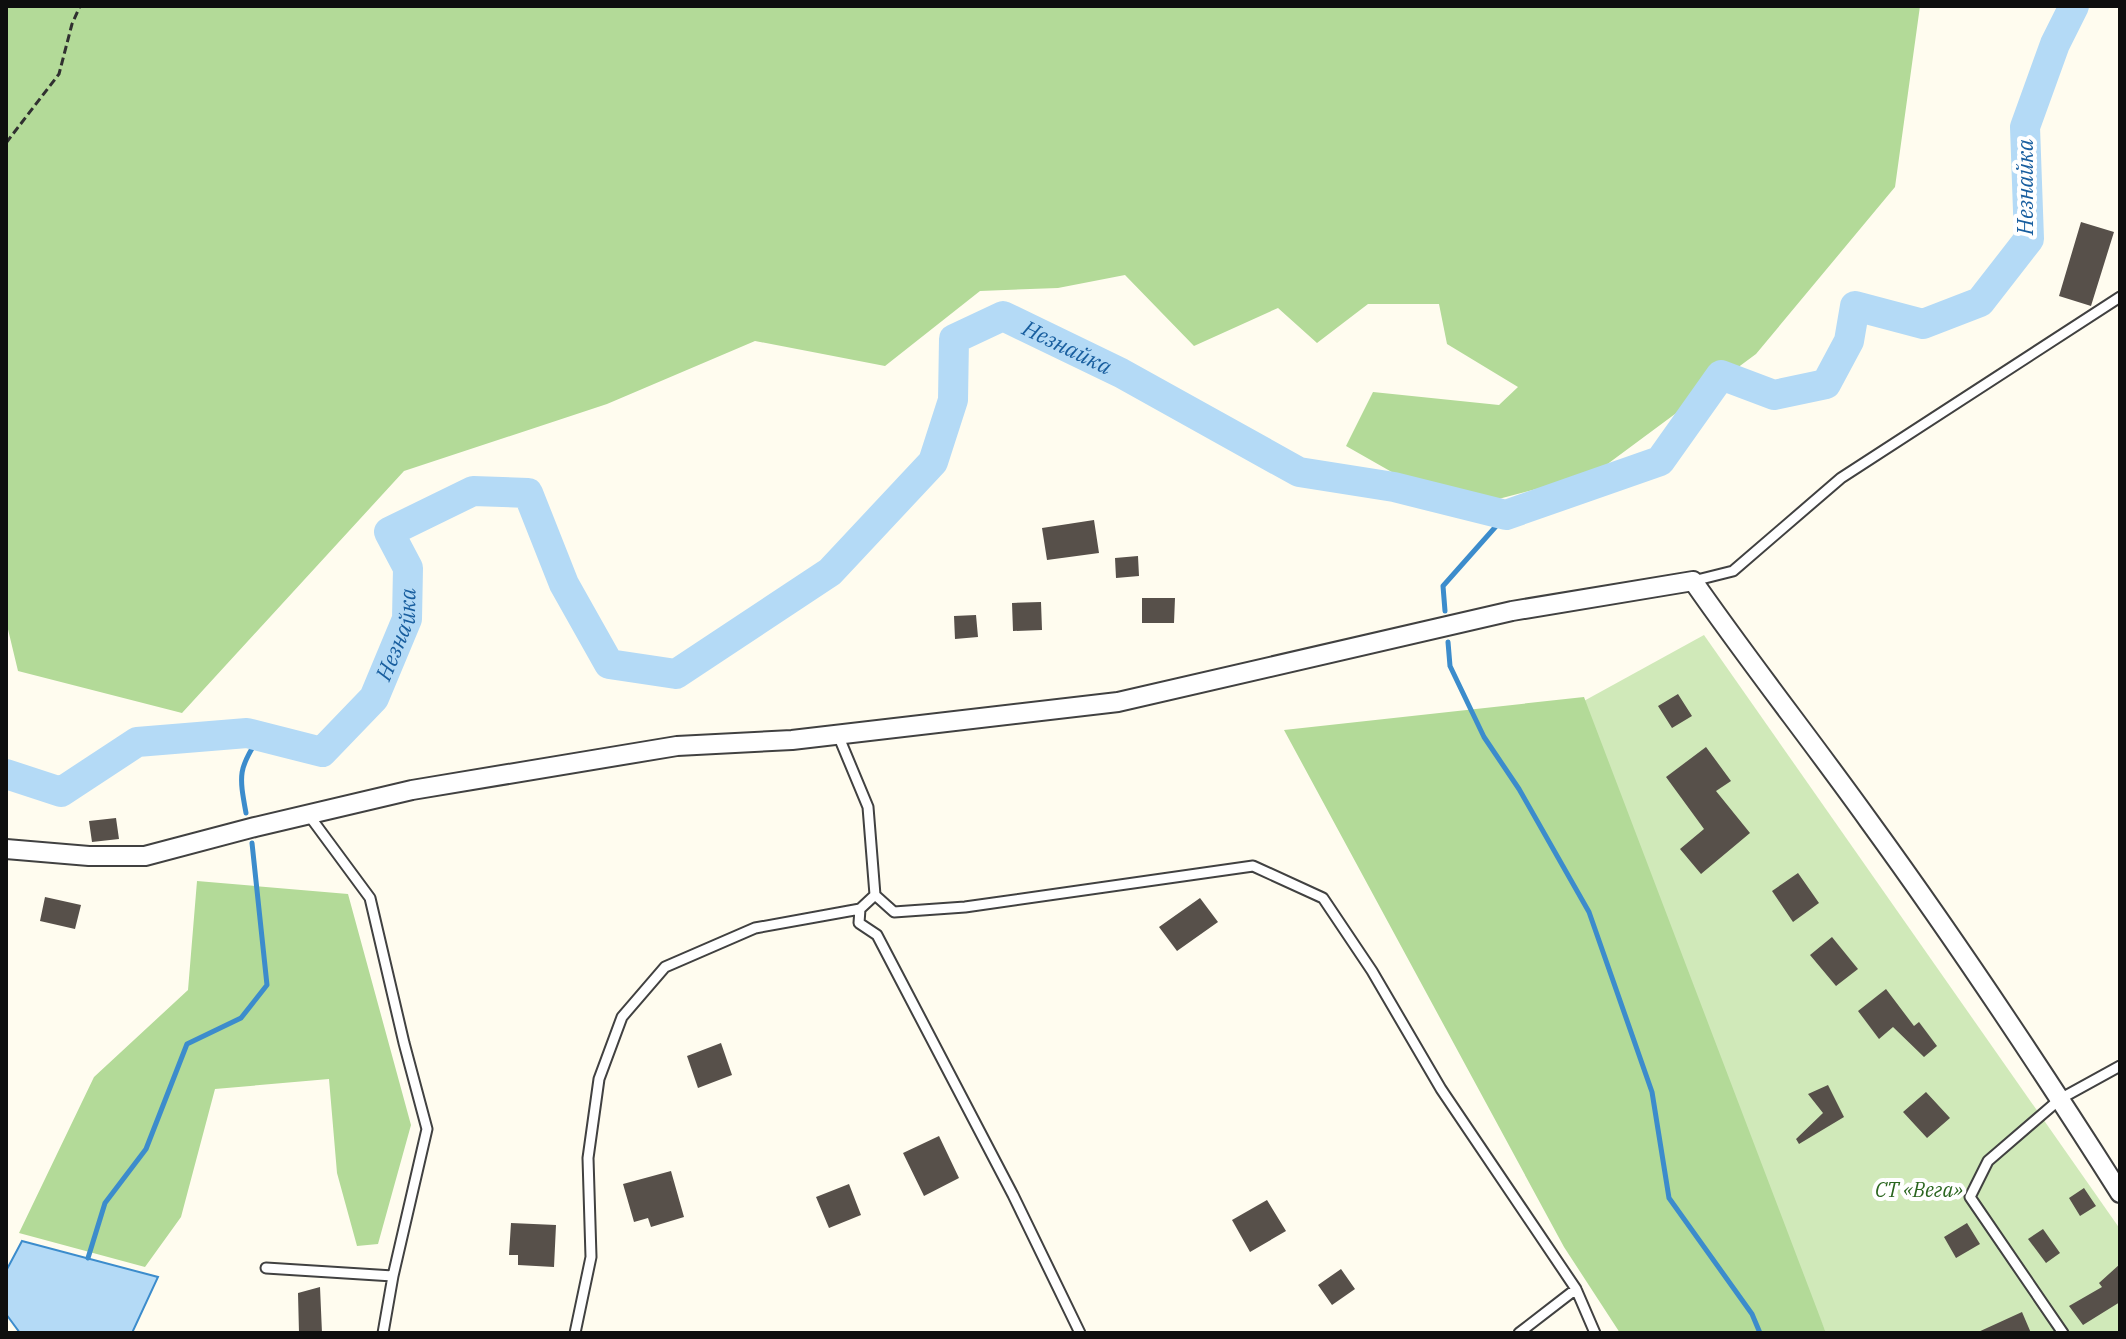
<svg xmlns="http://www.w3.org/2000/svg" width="2126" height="1339" font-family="'IBM Plex Serif',serif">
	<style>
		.green { fill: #d0e9b9 }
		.forest { fill: #b3da98 }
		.water { fill: #b4daf6; stroke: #3c8ccc; stroke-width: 2 }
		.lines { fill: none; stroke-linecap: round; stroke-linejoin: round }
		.stream { stroke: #3c8ccc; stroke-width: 5 }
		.river { stroke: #b4daf6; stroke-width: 30 }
		.building { fill: #57504a }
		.service-casing { stroke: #414141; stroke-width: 13 }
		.minor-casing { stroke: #414141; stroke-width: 22 }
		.path { stroke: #303030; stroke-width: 3; stroke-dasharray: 8 4; stroke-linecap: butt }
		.service { stroke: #fff; stroke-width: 9 }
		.minor { stroke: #fff; stroke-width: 18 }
		.labels { text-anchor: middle; stroke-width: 8; stroke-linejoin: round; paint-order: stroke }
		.park-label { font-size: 20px; font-style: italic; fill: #2a651e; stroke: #fff }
		.water-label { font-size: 22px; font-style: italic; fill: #185e9f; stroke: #fff }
	</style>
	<rect width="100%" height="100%" fill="#fffcef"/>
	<path class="green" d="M1704,635l416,594v104h-294l-264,-620z"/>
	<path class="forest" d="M6,6h1914l-25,181 -139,167 -162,120 -107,28 -90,-27 -51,-29 27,-54 126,13 19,-18 -71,-43 -8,-40h-71l-51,39 -39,-35 -84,38 -69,-71 -67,13 -78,3 -95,75 -130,-25 -148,63 -203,67 -222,242 -164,-42 -12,-50z
		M1584,697l242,636h-206l-56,-86 -280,-517z
		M197,881l151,13 63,231 -33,119 -21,2 -20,-73 -8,-94 -114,10 -34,128 -36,50 -126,-34 75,-156 94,-87z"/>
	<path class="water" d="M22,1241l136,36 -26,56h-112l-14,-19v-43z"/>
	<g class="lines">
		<path class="stream" d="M1445,611l-2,-25 63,-71
			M1448,642l2,24 34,71 35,52 70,123 63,180 17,106 83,116 8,19
			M246,813c-7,-38 -8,-45 14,-77
			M88,1258l17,-55 41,-54 41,-105 54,-26 26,-33 -15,-142"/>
		<path class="river" id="s1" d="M6,774l55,18 76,-50 110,-9 75,19 52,-54 33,-79 1,-51 -19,-36 84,-41 55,2 36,91 45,80 67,10 154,-102 103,-110 20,-62 1,-61 49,-23 118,57 178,99 95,15 112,28 154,-54 61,-86 53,20 52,-11 23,-43 6,-35 68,18 57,-22 49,-63 -4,-112 30,-83 19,-38"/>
	</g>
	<path class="building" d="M2081,222l33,10 -23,74 -32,-10z
		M1094,520l5,33 -52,7 -5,-32z
		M1138,556l1,20 -23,2 -1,-20z
		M1142,598h33l-1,25h-32z
		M1041,602l1,28 -29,1 -1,-28z
		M976,615l2,22 -23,2 -1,-23z
		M1678,694l14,22 -20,12 -14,-22z
		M1706,747l25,34 -15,10 34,42 -49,41 -21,-25 24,-20 -38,-52z
		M116,818l3,21 -27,3 -3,-21z
		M1798,873l21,30 -26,19 -21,-31z
		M45,897l36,8 -6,24 -35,-8z
		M1200,898l18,24 -41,29 -18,-24z
		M1832,937l26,32 -22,17 -26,-31z
		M1886,989l28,37 5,-4 18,24 -13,11 -31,-30 -14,12 -21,-28z
		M721,1043l11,32 -34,13 -11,-32z
		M1828,1085l16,32 -45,27 -3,-5 27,-26 -15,-19z
		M1926,1092l24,26 -23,20 -24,-26z
		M939,1136l20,42 -35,18 -21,-43z
		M671,1171l13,46 -33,10 -3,-9 -14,4 -11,-38z
		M849,1184l12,31 -32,13 -13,-31z
		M2084,1188l12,18 -16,10 -11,-18z
		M1267,1200l19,31 -36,21 -18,-32z
		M511,1223l45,2 -2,42 -36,-2v-10h-9z
		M1967,1223l13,21 -24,14 -12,-21z
		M2043,1229l17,24 -14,10 -18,-24z
		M2120,1264v38l-37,23 -14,-19 33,-19 -3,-4z
		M1341,1269l14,20 -23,16 -14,-20z
		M320,1287l2,46h-23l-1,-40z
		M2022,1312l9,21h-55z"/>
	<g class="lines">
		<g class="service-casing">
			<path id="service" d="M1693,581l40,-10 108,-93 279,-181
				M838,735l30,72 7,88 -15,14 -1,14 18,12 136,260 67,138
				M308,814l62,84 34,145 23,86 -34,147 -10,57
				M875,895l19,17 71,-5 288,-41 70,32 49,73 69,118 135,200
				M266,1268l127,8
				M575,1333l16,-76 -3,-99 11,-79 23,-62 43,-50 90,-39 105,-19
				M1519,1333l57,-44 19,44
				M2063,1333l-93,-136 18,-36 72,-62 60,-33"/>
		</g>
		<g class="minor-casing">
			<path id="minor" d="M6,849l83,7h56l110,-29 157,-37 265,-44 115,-6 326,-38 394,-91 181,-30c57,82 118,159 176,240 88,121 171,246 251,372"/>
		</g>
		<path class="path" d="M6,143l53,-69 13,-50 8,-18"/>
		<use href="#service" class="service"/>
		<use href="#minor" class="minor"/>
	</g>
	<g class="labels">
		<g class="park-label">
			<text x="1919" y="1197">СТ «Вега»</text>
		</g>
		<g class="water-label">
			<text transform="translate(2025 187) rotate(-90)" y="8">Незнайка</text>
			<text dy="8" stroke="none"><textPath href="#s1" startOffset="1582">Незнайка</textPath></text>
			<text dy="8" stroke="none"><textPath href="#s1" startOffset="480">Незнайка</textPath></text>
		</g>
	</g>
	<rect width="2126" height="1339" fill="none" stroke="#0e0e0e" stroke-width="16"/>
</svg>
